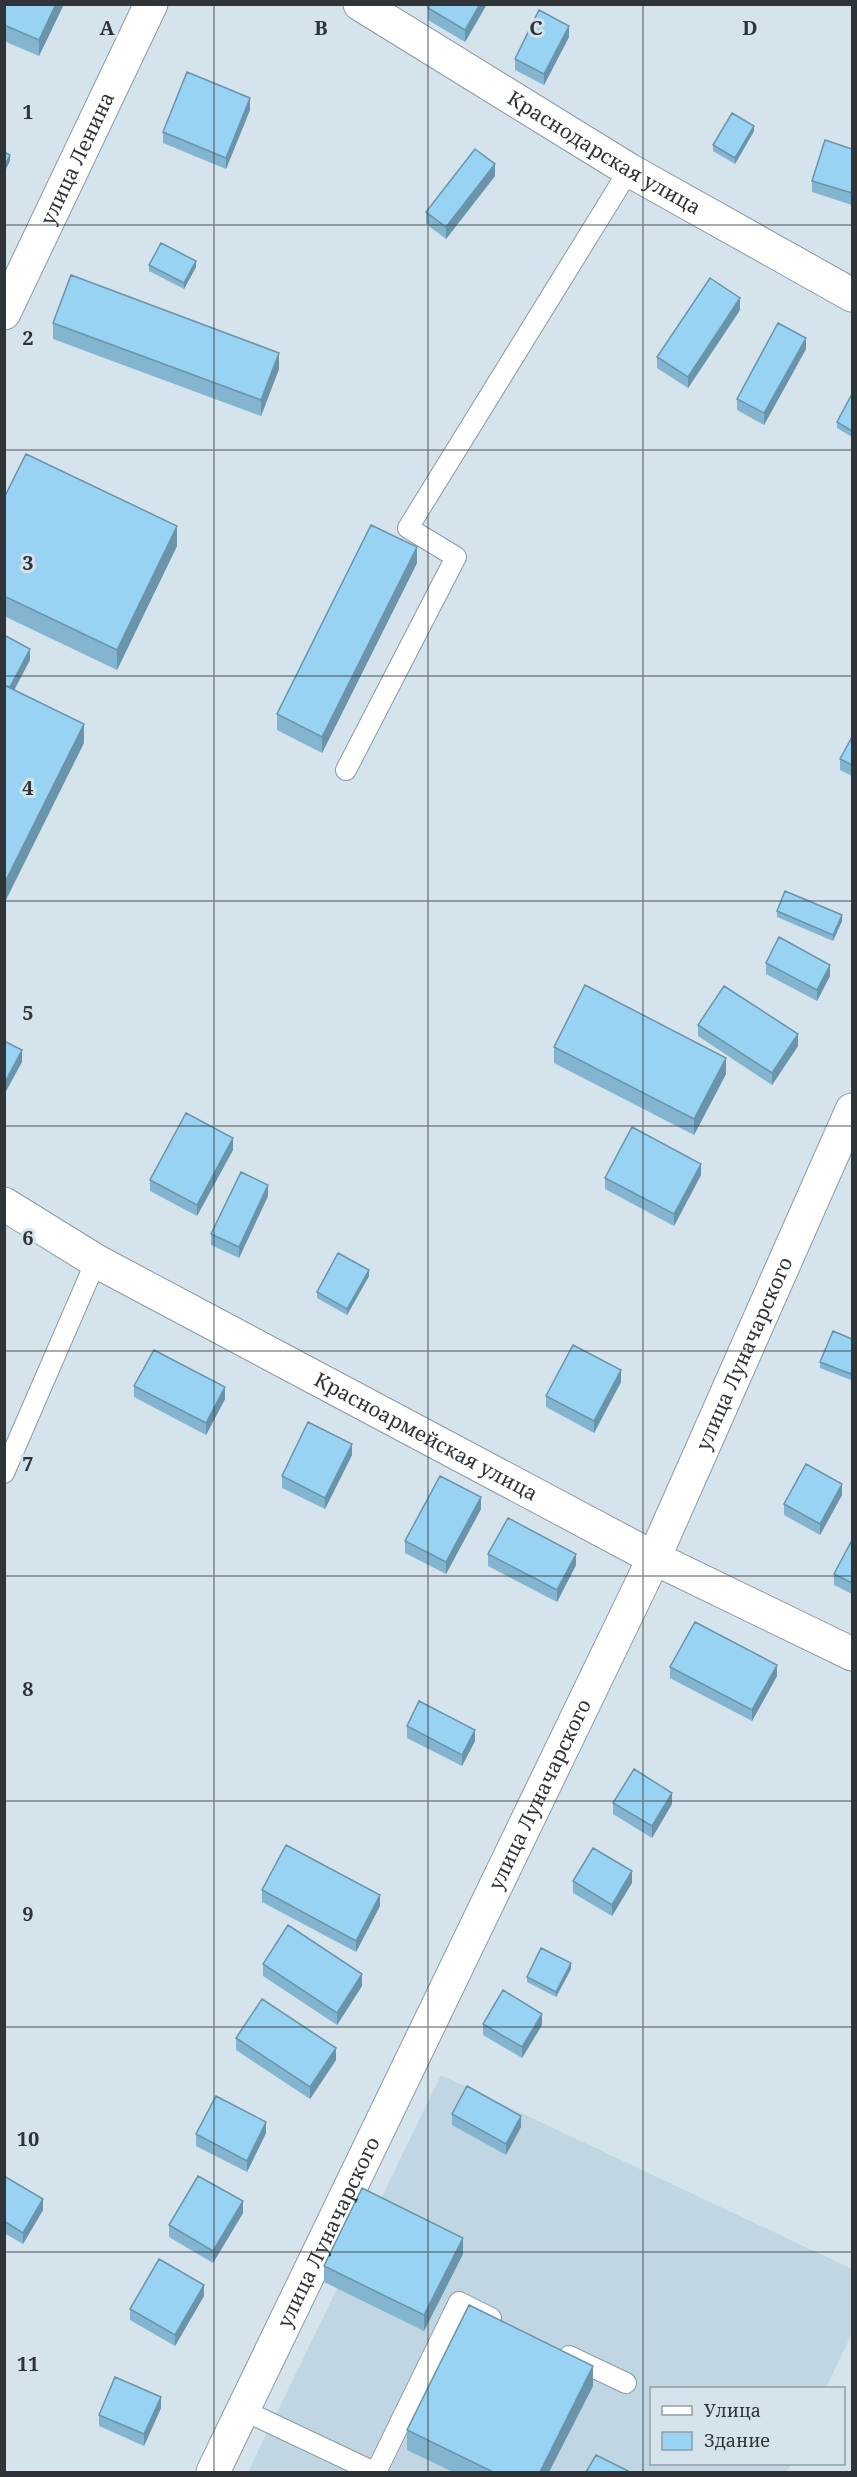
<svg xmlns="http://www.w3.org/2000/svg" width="857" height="2477" font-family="'Noto Serif',serif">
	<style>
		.built { fill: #c0d6e3 }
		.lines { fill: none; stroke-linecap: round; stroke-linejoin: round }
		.lane-casing { stroke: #8c9aa2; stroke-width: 22 }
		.street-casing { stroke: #8c9aa2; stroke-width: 35 }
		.secondary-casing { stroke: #8c9aa2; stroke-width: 35 }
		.lane { stroke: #fff; stroke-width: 20 }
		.street { stroke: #fff; stroke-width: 33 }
		.secondary { stroke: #fff; stroke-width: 33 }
		.wall { fill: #83b5d1 }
		.shaded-wall { fill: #6a94aa }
		.building { fill: #98d3f3; stroke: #6a94aa; stroke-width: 1.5 }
		.grid { fill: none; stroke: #2e3437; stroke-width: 1.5; stroke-opacity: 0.55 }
		.labels { text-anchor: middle; stroke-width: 6; stroke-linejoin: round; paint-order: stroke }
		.street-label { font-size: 20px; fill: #2e3437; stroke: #d4e3ec }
		.grid-label { font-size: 20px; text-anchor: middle; font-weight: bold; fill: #2e3437; stroke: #d4e3ec; stroke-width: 6; stroke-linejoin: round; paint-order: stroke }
	</style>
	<rect width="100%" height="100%" fill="#d4e3ec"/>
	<path class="built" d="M441,2075l411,194v64l-26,55h-174v76h139l-5,8h-538z"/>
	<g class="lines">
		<g class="lane-casing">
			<path id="lane" d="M346,770l110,-213 -48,-29 221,-358
				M4,1473l92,-212
				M569,2356l57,27
				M243,2410l131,62
				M376,2472l83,-170 32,16"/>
		</g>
		<g class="street-casing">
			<g id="street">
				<path id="s1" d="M4,1204l92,57 558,297 198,96"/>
				<path id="s2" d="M213,2472l441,-914 198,-448"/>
			</g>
		</g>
		<g class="secondary-casing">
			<g id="secondary">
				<path id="s3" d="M360,4l269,166 223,125"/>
				<path id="s4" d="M4,313l147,-309"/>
			</g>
		</g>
		<use href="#lane" class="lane"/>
		<use href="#street" class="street"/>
		<use href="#secondary" class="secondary"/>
	</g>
	<path class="wall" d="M4,4h60l-25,52 -35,-15z
		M431,4h56l-22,38 -37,-22v-12z
		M569,37l-25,48 -29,-15v-11z
		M250,110l-24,59 -63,-26v-11z
		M754,131l-19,33 -22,-13v-6z
		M852,149v56l-40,-13v-11z
		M495,176l-49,63 -20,-15v-12z
		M149,265l47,2 -12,22 -35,-18z
		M740,310l-52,78 -31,-20v-11z
		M53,323l226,46 -18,47 -208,-77z
		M806,349l-42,76 -27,-15v-11z
		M852,394v43l-15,-9v-6z
		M4,498l173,48 -60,124 -113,-54z
		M417,563l-95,190 -45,-23v-16z
		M852,737v39l-12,-6v-11z
		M777,911l65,10 -9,20 -56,-24z
		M766,963l64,13 -13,25 -51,-27z
		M698,1025l100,21 -26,39 -74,-49z
		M554,1047l172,27 -32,61 -140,-72z
		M233,1150l-36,66 -47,-25v-11z
		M701,1175l-27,51 -69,-37v-11z
		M268,1196l-29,62 -28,-13v-11z
		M369,1276l-22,39 -30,-17v-6z
		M852,1339l-1,41 -31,-12v-6z
		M621,1382l-27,51 -48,-26v-11z
		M134,1386l91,13 -19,36 -72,-38z
		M352,1455l-27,54 -43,-21v-12z
		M842,1495l-22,40 -36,-20v-11z
		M481,1509l-35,65 -41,-21v-12z
		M852,1540v54l-18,-9v-11z
		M488,1554l88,11 -19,37 -69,-36z
		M670,1667l107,9 -25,45 -82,-43z
		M407,1726l68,15 -13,25 -55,-28z
		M613,1803l59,1 -20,34 -39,-24z
		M573,1881l59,2 -20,33 -39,-23z
		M262,1890l118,16 -24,46 -94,-50z
		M263,1964l99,22 -25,39 -74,-49z
		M571,1969l-15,28 -29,-15v-5z
		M483,2024l59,1 -20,33 -39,-23z
		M236,2038l100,22 -26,39 -74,-49z
		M452,2114l69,13 -15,28 -54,-30z
		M266,2133l-19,39 -51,-26v-12z
		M4,2176l39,34 -20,34 -19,-11z
		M243,2213l-30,50 -44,-26v-12z
		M463,2254l-39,77 -100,-49v-16z
		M204,2296l-29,50 -45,-26v-11z
		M593,2386l-44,86h-96l-46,-22v-20z
		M161,2408l-17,38 -45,-20v-11z"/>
	<path class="shaded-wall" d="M56,4h8l-25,52v-16z
		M480,4h7l-22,38v-12z
		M569,26v11l-25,48v-11z
		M250,98v12l-24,59v-11z
		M754,126v5l-19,33v-6z
		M10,155v6l-6,12v-6z
		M495,164v12l-49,63v-12z
		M196,261v6l-12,22v-6z
		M740,298v12l-52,78v-11z
		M806,338v11l-42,76v-12z
		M279,353v16l-18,47v-16z
		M177,526v20l-60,124v-20z
		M417,547v16l-95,190v-16z
		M30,649v11l-22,42v-12z
		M84,724v19l-80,161v-20z
		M842,915v6l-9,20v-6z
		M830,965v11l-13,25v-11z
		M798,1034v12l-26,39v-12z
		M22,1050v12l-18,33v-11z
		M726,1058v16l-32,61v-16z
		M233,1138v12l-36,66v-11z
		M701,1164v11l-27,51v-12z
		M268,1185v11l-29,62v-11z
		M369,1270v6l-22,39v-6z
		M621,1370v12l-27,51v-12z
		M225,1387v12l-19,36v-12z
		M352,1444v11l-27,54v-11z
		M842,1484v11l-22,40v-11z
		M481,1497v12l-35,65v-12z
		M576,1554v11l-19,37v-12z
		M777,1665v11l-25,45v-11z
		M475,1730v11l-13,25v-11z
		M672,1793v11l-20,34v-12z
		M632,1871v12l-20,33v-11z
		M380,1895v11l-24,46v-11z
		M571,1963v6l-15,28v-5z
		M362,1974v12l-25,39v-12z
		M542,2014v11l-20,33v-11z
		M336,2048v12l-26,39v-12z
		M521,2116v11l-15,28v-11z
		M266,2122v11l-19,39v-11z
		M43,2199v11l-20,34v-11z
		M243,2201v12l-30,50v-12z
		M463,2238v16l-39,77v-16z
		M204,2285v11l-29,50v-11z
		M593,2366v20l-44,86h-9z
		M161,2397v11l-17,38v-12z"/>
	<path class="building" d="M4,4h52l-17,36 -35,-15z
		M431,4h49l-15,26 -37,-22z
		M539,10l30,16 -25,48 -29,-15z
		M187,72l63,26 -24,60 -63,-26z
		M732,113l22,13 -19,32 -22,-13z
		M825,140l27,9v44l-40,-12z
		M475,149l20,15 -49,63 -20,-15z
		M4,152l6,3 -6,12z
		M161,243l35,18 -12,22 -35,-18z
		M71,275l208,78 -18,47 -208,-77z
		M710,278l30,20 -52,79 -31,-20z
		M778,323l28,15 -42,75 -27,-14z
		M852,394v37l-15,-9z
		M26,454l151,72 -60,124 -113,-54v-98z
		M371,525l46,22 -95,190 -45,-23z
		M4,635l26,14 -20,38 -6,-2z
		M4,685l80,39 -80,160z
		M852,737v28l-12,-6z
		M785,891l57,24 -9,20 -56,-24z
		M779,937l51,28 -13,25 -51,-27z
		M585,985l141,73 -32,61 -140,-72z
		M724,986l74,48 -26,39 -74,-48z
		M4,1041l18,9 -18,34z
		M186,1113l47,25 -36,67 -47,-25z
		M632,1127l69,37 -27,50 -69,-36z
		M241,1172l27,13 -29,62 -28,-13z
		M338,1253l31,17 -22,39 -30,-17z
		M833,1331l19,8v31l-1,4 -31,-12z
		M573,1345l48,25 -27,51 -48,-25z
		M154,1350l71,37 -19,36 -72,-37z
		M308,1422l44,22 -27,54 -43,-22z
		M806,1464l36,20 -22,40 -36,-20z
		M440,1476l41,21 -35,65 -41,-21z
		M508,1518l68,36 -19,36 -69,-36z
		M852,1540v43l-18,-9z
		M695,1622l82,43 -25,45 -82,-43z
		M419,1701l56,29 -13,25 -55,-29z
		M634,1769l38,24 -20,33 -39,-23z
		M286,1845l94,50 -24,46 -94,-51z
		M593,1848l39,23 -20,34 -39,-24z
		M288,1925l74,49 -25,39 -74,-49z
		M541,1948l30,15 -15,29 -29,-15z
		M503,1990l39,24 -20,33 -39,-23z
		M262,1999l74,49 -26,39 -74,-49z
		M467,2086l54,30 -15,28 -54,-30z
		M216,2096l50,26 -19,39 -51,-27z
		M4,2176l39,23 -20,34 -19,-12z
		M198,2176l45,25 -30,50 -44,-26z
		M362,2188l101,50 -39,77 -100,-49z
		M159,2259l45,26 -29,50 -45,-26z
		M469,2305l124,61 -53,106h-47l-86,-42z
		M115,2377l46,20 -17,37 -45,-19z
		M596,2455l34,17h-44z"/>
	<path class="grid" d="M214,4v2468M428,4v2468M643,4v2468M4,225h848M4,450h848M4,676h848M4,901h848M4,1126h848M4,1351h848M4,1576h848M4,1801h848M4,2027h848M4,2252h848"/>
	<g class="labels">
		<g class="street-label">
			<text dy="7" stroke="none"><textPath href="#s3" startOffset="286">Краснодарская улица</textPath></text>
			<text dy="7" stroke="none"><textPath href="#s4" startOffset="171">улица Ленина</textPath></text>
			<text dy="7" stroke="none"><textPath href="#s2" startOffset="1238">улица Луначарского</textPath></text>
			<text dy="7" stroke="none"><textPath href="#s1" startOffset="482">Красноармейская улица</textPath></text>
			<text dy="7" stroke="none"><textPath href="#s2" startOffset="752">улица Луначарского</textPath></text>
			<text dy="7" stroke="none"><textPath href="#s2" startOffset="266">улица Луначарского</textPath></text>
		</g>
	</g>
	<g class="grid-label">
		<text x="107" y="35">A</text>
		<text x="321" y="35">B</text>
		<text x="536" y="35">C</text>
		<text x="750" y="35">D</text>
		<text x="28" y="119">1</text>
		<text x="28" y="345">2</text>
		<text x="28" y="570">3</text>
		<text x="28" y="795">4</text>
		<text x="28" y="1020">5</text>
		<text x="28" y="1245">6</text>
		<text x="28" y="1471">7</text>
		<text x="28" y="1696">8</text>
		<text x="28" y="1921">9</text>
		<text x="28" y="2146">10</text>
		<text x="28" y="2371">11</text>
	</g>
	<rect width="857" height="2477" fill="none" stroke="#2e3437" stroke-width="12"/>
	<rect x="650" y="2387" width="195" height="78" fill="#d4e3ec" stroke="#929da4" stroke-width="1.5"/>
	<rect x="662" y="2406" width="30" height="9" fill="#ffffff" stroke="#929da4" stroke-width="1.5"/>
	<text x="704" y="2417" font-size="18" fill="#2e3437">Улица</text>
	<rect x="662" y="2432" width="30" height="18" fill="#98d3f3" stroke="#929da4" stroke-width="1.5"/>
	<text x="704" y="2447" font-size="18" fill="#2e3437">Здание</text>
</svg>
